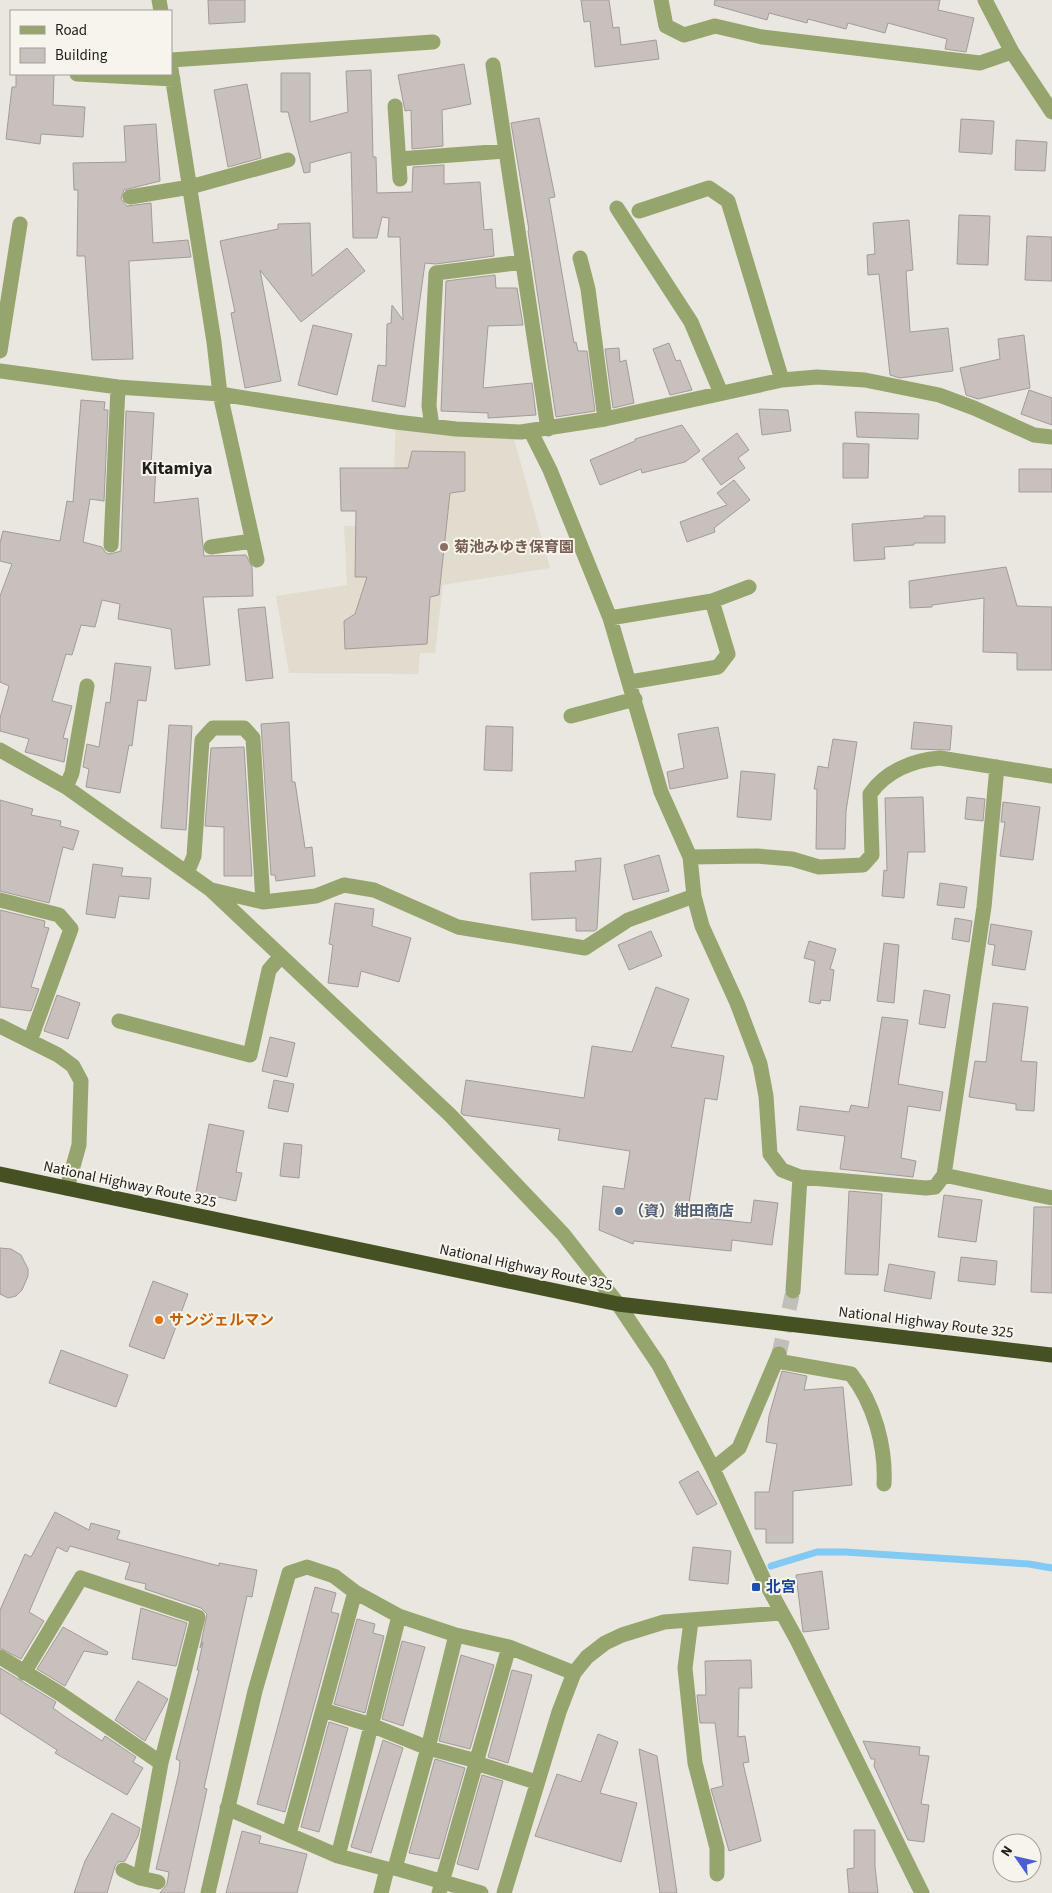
<svg xmlns="http://www.w3.org/2000/svg" width="1052" height="1893" font-family="'Source Sans 3','Noto Sans JP',sans-serif">
	<style>
		.built { fill: #e1dccd }
		.lines { fill: none; stroke-linecap: round; stroke-linejoin: round }
		.stream { stroke: #82c9f4; stroke-width: 7 }
		.building { fill: #c8c0bc; stroke: #a39b97 }
		.minor-tunnel { stroke: #c1bfb8; stroke-width: 15; stroke-dasharray: 15 8; stroke-linecap: butt }
		.minor { stroke: #95a56d; stroke-width: 15 }
		.highway { stroke: #465123; stroke-width: 15 }
		.education-dot { fill: #8d6e63; stroke: #f7f4ec; stroke-width: 2 }
		.service-dot { fill: #5c6f8a; stroke: #f7f4ec; stroke-width: 2 }
		.food-dot { fill: #e8710a; stroke: #f7f4ec; stroke-width: 2 }
		.transit-dot { fill: #1a4fb4; stroke: #f7f4ec; stroke-width: 2 }
		.labels { text-anchor: middle; stroke-width: 4; stroke-linejoin: round; paint-order: stroke }
		.education-label { font-size: 15px; font-weight: bold; fill: #785e54; stroke: #f7f4ec; text-anchor: start }
		.street-label { font-size: 15px; fill: #201f1c; stroke: #f7f4ec }
		.service-label { font-size: 15px; font-weight: bold; fill: #4e5e75; stroke: #f7f4ec; text-anchor: start }
		.food-label { font-size: 15px; font-weight: bold; fill: #c56008; stroke: #f7f4ec; text-anchor: start }
		.transit-label { font-size: 15px; font-weight: bold; fill: #164399; stroke: #f7f4ec; text-anchor: start }
		.quarter-label { font-size: 18px; font-weight: bold; fill: #201f1c; stroke: #f7f4ec }
	</style>
	<rect width="100%" height="100%" fill="#e9e7df"/>
	<path class="built" d="M396,422l116,10 38,136 -107,17 -8,68h-15l-2,21 -129,-1 -13,-77 71,-11 -3,-59h48z"/>
	<g class="lines">
		<path class="stream" d="M771,1566l46,-14h28l184,12 23,4"/>
	</g>
	<path class="building" d="M208,0h37v22l-36,2z
		M581,0h28l4,28 6,-1 2,18 35,-5 3,19 -64,8 -5,-46 -6,1z
		M715,0h225l-2,10 36,8 -8,34 -21,-3 2,-10 -59,-16 -3,10 -37,-10 -2,6 -38,-10 -1,4 -38,-10 -2,7 -53,-15z
		M464,64l7,40 -29,6 1,36 -31,3 -1,-39 -6,1 -7,-36z
		M371,70l2,87h3l1,36 35,-1 1,-25 31,-2v19l36,-2 4,48 8,-1 2,27 -58,8 -11,-1 -20,144 -33,-6 6,-36 8,1 1,-42 4,-1 1,-18 11,15 -3,-83h-12l1,-19 -7,-1 -5,21h-24l-2,-86 -41,11v9l-6,1 -16,-61h-7v-39h29v49l38,-10 -2,-41z
		M16,74h38l-1,31 32,2 -2,30 -42,-3 -1,10 -34,-5 6,-52h4z
		M247,84l14,74 -33,9 -14,-77z
		M539,118l16,79 -6,1 25,145 2,-1 2,9h9l8,60 -39,6 -28,-186 1,-1 -18,-107z
		M961,119l33,2 -2,33 -33,-2z
		M156,124l4,57 -36,9 -3,9 6,7 24,-3 2,40 35,-3 3,17 -62,4 4,98 -41,1 -7,-104h-8l1,-66h-4l-1,-27 53,-1 -2,-36z
		M1016,140l31,2 -2,29 -30,-1z
		M959,215l31,1 -2,49 -31,-1z
		M909,220l4,50 -7,1 4,61 38,-4 5,43 -53,7 -10,-3 -11,-101 -11,1 -1,-20 8,-1 -2,-31z
		M310,223l2,53 35,-28 18,23 -64,51 -41,-52 21,111 -36,7 -14,-75 4,-1 -15,-71 58,-12v-5z
		M1027,236l25,1v44l-27,-1z
		M495,275l1,13h21l6,37 -35,1 -5,62 49,-5 4,32 -48,3v-5l-47,-2 5,-130z
		M313,325l39,9 -15,61 -39,-10z
		M1024,335l6,53 -52,11 -12,-4 -6,-27 40,-9 -2,-20z
		M669,343l7,18 4,-1 12,30 -22,5 -17,-46z
		M619,348l1,14 6,-2 8,43 -21,5 -8,-59z
		M1029,390l23,8v27l-31,-11z
		M81,400l24,2 -1,8h4l-4,91 -14,-2 -7,43 19,5 4,6 4,1 11,-3 5,-140 28,2 -3,53h5l-2,37 44,-5 6,58 42,-1 6,12 1,29 -50,1 7,68 -35,4 -4,-40 -53,-10 2,-15 -18,-4 -7,27 -14,-2 -9,30 -6,-1 -14,47 20,5 -9,32 5,1 -4,23 -39,-10 4,-13 -29,-8v-13l9,-32 -9,-4v-86l12,-32 -12,-3v-18l3,-12 57,10 7,-40 6,1z
		M759,409l29,1 3,21 -29,4z
		M855,412l64,2 -1,25 -61,-2z
		M682,425l18,26 -15,11 -43,11 -1,-4 -41,16 -10,-25 45,-19v-2z
		M737,433l12,17 -11,8 7,10 -24,17 -19,-26z
		M843,443l26,1 -1,34h-25z
		M412,451l53,1v39l-15,2 -11,102 -9,2 -3,47 -82,5 -1,-28 11,-7 12,-37h-12l1,-66h-15l-1,-43h68z
		M1019,469h33v23h-33z
		M734,480l16,20 -36,28 1,4 -28,10 -7,-20 47,-17 -10,-12z
		M924,516h21v27h-31v2l-30,2 1,12 -31,2 -2,-37 72,-6z
		M1006,567l11,39 35,1v63h-35v-17l-34,-1 1,-54 -52,7v2l-22,1 -1,-27z
		M265,607l8,71 -27,3 -8,-72z
		M115,663l36,4 -5,34 -8,-1 -6,46 -3,-1 -9,48 -34,-6 3,-18 -6,-2 4,-23 12,3 7,-45 4,1z
		M289,722l3,60h3l10,66 7,-1 3,29 -39,5 -1,-6h-4l-10,-151z
		M914,722l38,4 -2,24 -39,-1z
		M169,725l23,1 -6,104 -25,-2z
		M486,726l27,1 -1,44 -28,-1z
		M718,727l10,51 -58,11 -3,-17 17,-4 -6,-34z
		M833,739l24,3 -11,69 -1,38h-29l1,-60h-3l4,-23 10,2z
		M244,747l8,129h-28v-49l-19,-1 6,-78z
		M741,771l34,3 -4,46 -34,-3z
		M923,797l2,55h-17l-4,46 -22,-2 2,-26 3,1 -2,-73z
		M967,797l18,2 -2,22 -18,-2z
		M0,800l33,9 -2,6 30,6 -1,5 19,5 -6,19 -10,-3 -14,56 -49,-12z
		M1003,802l37,5 -7,53 -33,-4 5,-34h-4z
		M659,855l10,36 -36,9 -9,-35z
		M601,858l-4,71 -3,2h-18v-13l-44,2 -2,-47 46,-2 -1,-10z
		M93,864l30,4 -2,8 30,2 -2,21 -30,-3 -4,22 -29,-4z
		M940,883l27,4 -3,21 -27,-3z
		M335,903l39,6 -2,17 39,12 -12,44 -38,-11 -3,16 -30,-4 5,-38 -4,-1z
		M0,910l45,11 -1,6 5,1 -18,59 8,2 -8,22 -31,-4z
		M955,918l17,3 -3,21 -17,-3z
		M991,924l41,7 -7,39 -33,-5 3,-20 -7,-1z
		M651,931l11,25 -33,14 -11,-25z
		M809,941l27,8 -6,20 4,1 -4,31 -9,-1 -1,4 -11,-2 6,-41 -11,-3z
		M884,943l15,2 -5,58 -17,-2z
		M656,987l33,12 -18,48 53,9 -7,44 -12,-2 -18,118 64,7 3,-23 24,3 -6,42 -40,-5 -1,11 -97,-10 -1,3 -34,-14 4,-44 21,3 6,-38 -72,-11 2,-11 -97,-14 -2,-2 5,-33 118,18 8,-52 40,6z
		M924,990l26,5 -5,33 -26,-4z
		M57,995l23,8 -12,36 -24,-8z
		M993,1003l35,4 -7,54 16,1 -3,49 -18,-1v-6l-47,-7 6,-36 11,1z
		M882,1017l26,3 -10,64 45,8 -3,19 -32,-5 -7,52 15,3 -3,16 -73,-8 5,-33 -48,-6 3,-24 49,6 2,-7 17,3z
		M270,1037l25,6 -8,34 -25,-6z
		M274,1080l20,4 -6,28 -20,-4z
		M209,1124l35,7 -8,41 6,1 -6,28 -40,-9z
		M284,1143l18,2 -3,33 -19,-2z
		M849,1191l33,3 -4,81 -33,-1z
		M944,1195l38,5 -6,42 -38,-5z
		M1034,1207h18v86l-21,-1z
		M0,1248l11,1 10,6 7,14v7l-6,14 -6,6 -8,2 -8,-4z
		M961,1257l36,4 -2,24 -37,-4z
		M889,1264l46,8 -4,27 -47,-8z
		M153,1281l35,13 -24,65 -35,-13z
		M61,1350l67,25 -12,32 -67,-24z
		M782,1371l25,5 -3,14 39,-3 9,98 -59,6v52h-27v-14h-11v-37h14l8,-48 -11,-2 3,-26z
		M698,1471l19,33 -20,11 -18,-33z
		M55,1512l34,18 2,-7 29,8 -3,8 102,27v-3l38,7 -5,27 -5,-1 -28,125 -15,67 3,1 -23,104h-24l7,-9 2,-12 -13,-3 23,-97 1,-11 -4,-2 23,-89h-2l6,-28 -3,6 7,-34 -6,-6 -56,-19 1,-5 -21,-5 5,-16 -60,-17 -3,6 -10,-5 -28,65 15,9 -23,38 -21,-11v-38l25,-56 6,3z
		M693,1547l38,4 -3,33 -39,-4z
		M822,1571l7,58 -26,3 -7,-57z
		M315,1587l21,6 -5,19 8,2 -54,198 -28,-8z
		M141,1608l46,15 -11,43 -44,-7z
		M357,1619l18,5 -2,9 11,3 -19,77 -31,-9z
		M63,1627l45,25 -1,3 -23,-4 -19,35 -28,-17z
		M402,1641l23,6 -22,79 -21,-7z
		M461,1655l33,10 -24,84 -31,-8z
		M751,1660l1,28h-13l-1,49 7,-1 4,26 -6,1 18,78 -32,10 -18,-62 12,-3 -8,-63h-15l-3,-28h9l-1,-34z
		M0,1668l56,34 -3,6 11,8 38,25 3,-5 31,21 -3,5 10,6 -16,27 -72,-42 2,-3 -57,-37z
		M512,1670l20,5 -24,88 -20,-6z
		M138,1681l30,18 -23,42 -30,-21z
		M329,1722l19,6 -29,104 -18,-5z
		M598,1734l20,8 -18,51 37,10 -16,59 -86,-26 22,-62 24,8z
		M383,1740l20,8 -32,105 -20,-6z
		M863,1741l57,6 -1,8 10,1 -8,48 8,1 -5,37 -16,-2 -34,-74 1,-7h-4z
		M639,1749l18,7 20,137h-17z
		M435,1759l30,9 -26,91 -30,-6z
		M482,1775l21,6 -25,89 -21,-6z
		M112,1813l28,15 -2,8 -13,25 -7,1 -3,4 -8,27h-33l11,-32z
		M854,1830h21v37l3,26h-29l-2,-24 7,-1z
		M242,1831l19,5 -2,7 48,11 -10,39h-71z"/>
	<g class="lines">
		<path class="minor-tunnel" d="M779,1354l14,-63"/>
		<path class="minor" d="M159,0l2,11
			M661,0l5,26 18,9 31,-9 47,11 218,26 32,-11
			M985,0l27,52 40,60
			M171,60l262,-18
			M493,65l55,364
			M171,69l43,273 6,52 37,166
			M77,74l96,5
			M395,106l5,73
			M399,159l106,-8
			M130,197l60,-10 98,-27
			M617,208l74,114 30,71
			M639,211l70,-23 19,13 54,179
			M580,258l8,31 17,130
			M0,351l20,-127
			M0,371l118,16 102,7 176,28 60,7 65,3 84,-13 177,-39 35,-3 48,3 74,15 35,13 60,27 18,2
			M432,426l-3,-20 7,-133 87,-11
			M531,432l19,38 60,148 51,174 29,65 4,39 8,30 35,77 23,61 6,32 4,58 12,16 18,7 126,11 9,-1 9,-12 40,-268 13,-140
			M111,545l7,-158
			M211,547l41,-6
			M610,618l102,-17 37,-14
			M630,682l88,-15 10,-13 -16,-53
			M571,716l64,-17
			M0,750l66,37 145,103 239,225 113,119 55,70 41,61 54,104 50,109 34,62 125,253
			M66,787l6,-14 15,-87
			M690,857l67,-1 35,3 27,8 44,-2 9,-10 -2,-61c16,-23 43,-34 70,-36l112,18
			M187,873l7,-17 8,-116 11,-12h31l9,10 10,164
			M212,890l51,12 53,-6 28,-11 30,5 84,37 127,21 43,-28 66,-24
			M0,900l59,15 12,14 -41,112
			M119,1021l131,34 19,-85 12,-14
			M0,1026l58,29 15,11 8,15 -2,64 -12,43
			M944,1175l108,23
			M793,1291l7,-114
			M777,1361l74,13c23,29 35,73 33,110
			M713,1469l26,-21 40,-94
			M691,1621l-6,47 10,95 22,85v26
			M0,1657l59,36 102,70 -21,115 -17,-8
			M24,1673l57,-95 117,39 -37,146
			M323,1710l48,15 57,23 49,13
			M476,1763l60,19
			M227,1808l111,48 49,13 8,-1 86,25
			M289,1834l66,-242
			M338,1856l61,-240
			M395,1868l33,-120 28,-113
			M140,1878l18,4
			M208,1893l47,-202 34,-118 18,-6 27,9 21,16 44,24 57,19 53,12 65,26
			M381,1893l6,-24
			M439,1893l70,-246
			M504,1893l55,-181 15,-39 13,-16 18,-14 17,-8 42,-13 117,-9"/>
		<path class="highway" d="M0,1174l618,130 434,51"/>
	</g>
	<circle class="education-dot" cx="444" cy="547" r="5"/>
	<circle class="service-dot" cx="619" cy="1211" r="5"/>
	<circle class="food-dot" cx="159" cy="1320" r="5"/>
	<rect class="transit-dot" x="751" y="1582" width="10" height="10" rx="2.5"/>
	<g class="labels">
		<g class="education-label">
			<text x="454" y="552">菊池みゆき保育園</text>
		</g>
		<g class="street-label">
			<text transform="translate(130 1184) rotate(12)" y="5">National Highway Route 325</text>
			<text transform="translate(526 1267) rotate(12)" y="5">National Highway Route 325</text>
			<text transform="translate(926 1322) rotate(7)" y="5">National Highway Route 325</text>
		</g>
		<g class="service-label">
			<text x="629" y="1216">（資）紺田商店</text>
		</g>
		<g class="food-label">
			<text x="169" y="1325">サンジェルマン</text>
		</g>
		<g class="transit-label">
			<text x="766" y="1592">北宮</text>
		</g>
		<g class="quarter-label">
			<text x="177" y="474">Kitamiya</text>
		</g>
	</g>
	<rect x="10" y="10" width="162" height="65" fill="#f7f4ec" stroke="#a19f99"/>
	<rect x="20" y="26" width="25" height="8" fill="#95a56d" stroke="#a19f99"/>
	<text x="55" y="35" font-size="15" fill="#201f1c">Road</text>
	<rect x="20" y="48" width="25" height="15" fill="#c8c0bc" stroke="#a19f99"/>
	<text x="55" y="60" font-size="15" fill="#201f1c">Building</text>
	<g transform="translate(1017 1858) rotate(304)"><circle r="24" fill="#f7f4ec" stroke="#a19f99"/>
	<path d="M0-4L9 19L0 12L-9 19Z" fill="#4a5fd3"/>
	<text y="-8" font-size="14" font-weight="bold" text-anchor="middle" fill="#201f1c">N</text>
	</g>
</svg>
